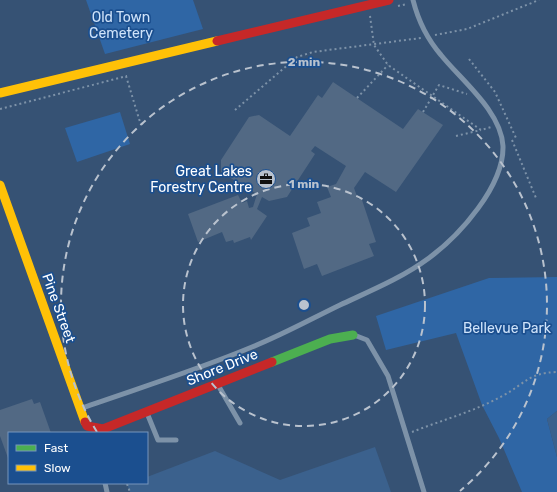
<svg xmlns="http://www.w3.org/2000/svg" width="557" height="492" font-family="Rubik,sans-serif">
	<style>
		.green { fill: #2f66a5 }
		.water { fill: #3b618d }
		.building { fill: #526984 }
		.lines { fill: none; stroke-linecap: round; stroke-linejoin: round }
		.path { stroke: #7d92a8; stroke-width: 2; stroke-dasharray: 2 3; stroke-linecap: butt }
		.lane { stroke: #7d92a8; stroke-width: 5 }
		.fast { stroke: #4caf50; stroke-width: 9 }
		.slow { stroke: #ffc107; stroke-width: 9 }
		.jam { stroke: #c62828; stroke-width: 9 }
		.ring { fill: none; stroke: #b9c2ce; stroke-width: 2; stroke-dasharray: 7 5 }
		.labels { text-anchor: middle; stroke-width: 3.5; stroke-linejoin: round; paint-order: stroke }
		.park-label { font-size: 14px; fill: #cfe3fa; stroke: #1b4f8f }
		.poi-label { font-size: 14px; fill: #fff; stroke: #1b4f8f; text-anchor: end }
		.street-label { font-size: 14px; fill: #fff; stroke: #1b4f8f }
		.centre { fill: #b9c2ce; stroke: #1b4f8f; stroke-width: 2 }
		.ring-label { font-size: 12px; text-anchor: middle; font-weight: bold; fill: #b9c2ce; stroke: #1b4f8f; stroke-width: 3.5; stroke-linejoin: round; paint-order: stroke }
	</style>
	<rect width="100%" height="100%" fill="#365274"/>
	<path class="green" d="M86,0h107l10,29 -98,25z
		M120,112l10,32 -53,18 -12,-34z
		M557,277v134l-10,8 10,38v35h-35l-23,-54 -17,-33 -26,-72 -70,17 -10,-34 113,-38z"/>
	<path class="water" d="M557,411v46l-10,-38z
		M375,447l16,45h-261l-3,-8 20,-1v-6l68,-26 65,29z"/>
	<path class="building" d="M333,82l70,47 15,-20 25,16 -47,67 -31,-20 -11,16 4,11 3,-2 15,45 -7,2 5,12 -52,20 -5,-12 -13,5 -12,-36 18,-7 -3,-8 14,-5 -4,-11 14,-5 -4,-10 9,-3 10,-18 -31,-20 -4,5 4,3 -28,43 -18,4 -7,-4 -5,12 10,7 -16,24 -1,-3 -16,6 -1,-3 -7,2 -4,-10 -24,10 -10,-28 50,-19 4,8 5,-2 2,7 4,-1 4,-13 -36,-22v-12l28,-43 10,-2 31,21 28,-41 4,3z
		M32,399l2,5 6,-2 11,31h-42l-1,25 -8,-22v-26z"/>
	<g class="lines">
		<path class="path" d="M398,6l9,-2
			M370,16l4,29 14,20 93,65 10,-3
			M435,35l32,-6 72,-29
			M469,59l26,33 21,46
			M126,76l14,46 4,3
			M357,98l31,-33
			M0,109l127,-33
			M235,110l62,-53 16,-5 108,-14
			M423,112l16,-27 28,9
			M456,136l25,-6
			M512,140l24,58
			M412,432c30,-12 64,-21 92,-37 22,-12 24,-22 53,-23
			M127,484l3,8"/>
		<path class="lane" d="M354,335l13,5 21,36 36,116
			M218,385l22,38
			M82,408c57,-20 115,-38 170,-61 30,-12 59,-28 88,-42 30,-14 62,-27 89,-47 31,-23 75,-72 74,-112 -2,-35 -42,-66 -62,-91 -13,-15 -23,-35 -28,-55
			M147,413l11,27h18
			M105,483l2,9"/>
		<path class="fast" d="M272,362l58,-23 23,-4"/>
		<path class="slow" d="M0,93l217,-52
			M0,185l85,237"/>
		<path class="jam" d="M217,41l172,-41
			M85,422l2,4 16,3 169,-67"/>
	</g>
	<g class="ring">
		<circle cx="304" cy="305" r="121"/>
		<path d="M97 432A243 243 0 1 1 460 491"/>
	</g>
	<defs>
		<g id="office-disc" transform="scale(1)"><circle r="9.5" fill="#b9c2ce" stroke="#1b4f8f"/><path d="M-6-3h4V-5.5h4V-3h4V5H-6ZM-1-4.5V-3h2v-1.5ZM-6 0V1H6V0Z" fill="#111"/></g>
	</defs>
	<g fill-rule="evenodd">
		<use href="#office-disc" x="266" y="179"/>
	</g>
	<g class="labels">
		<g class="park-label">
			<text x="121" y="22">Old Town<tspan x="121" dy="16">Cemetery</tspan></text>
			<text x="507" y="333">Bellevue Park</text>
		</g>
		<g class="poi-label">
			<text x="252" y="176">Great Lakes<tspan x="252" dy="16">Forestry Centre</tspan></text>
		</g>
		<g class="street-label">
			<text transform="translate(59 308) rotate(70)" y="5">Pine Street</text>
			<text transform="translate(222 367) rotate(-22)" y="5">Shore Drive</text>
		</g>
	</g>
	<circle cx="304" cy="305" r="6" class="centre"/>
	<g class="ring-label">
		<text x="304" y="66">2 min</text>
		<text x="304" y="188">1 min</text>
	</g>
	<rect x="8" y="432" width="140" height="52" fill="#1b4f8f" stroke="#7695bc"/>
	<rect x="16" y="445" width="20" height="6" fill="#4caf50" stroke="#7695bc"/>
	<text x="44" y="452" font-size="12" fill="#ffffff">Fast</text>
	<rect x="16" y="465" width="20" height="6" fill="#ffc107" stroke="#7695bc"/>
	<text x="44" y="472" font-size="12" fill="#ffffff">Slow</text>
</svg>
